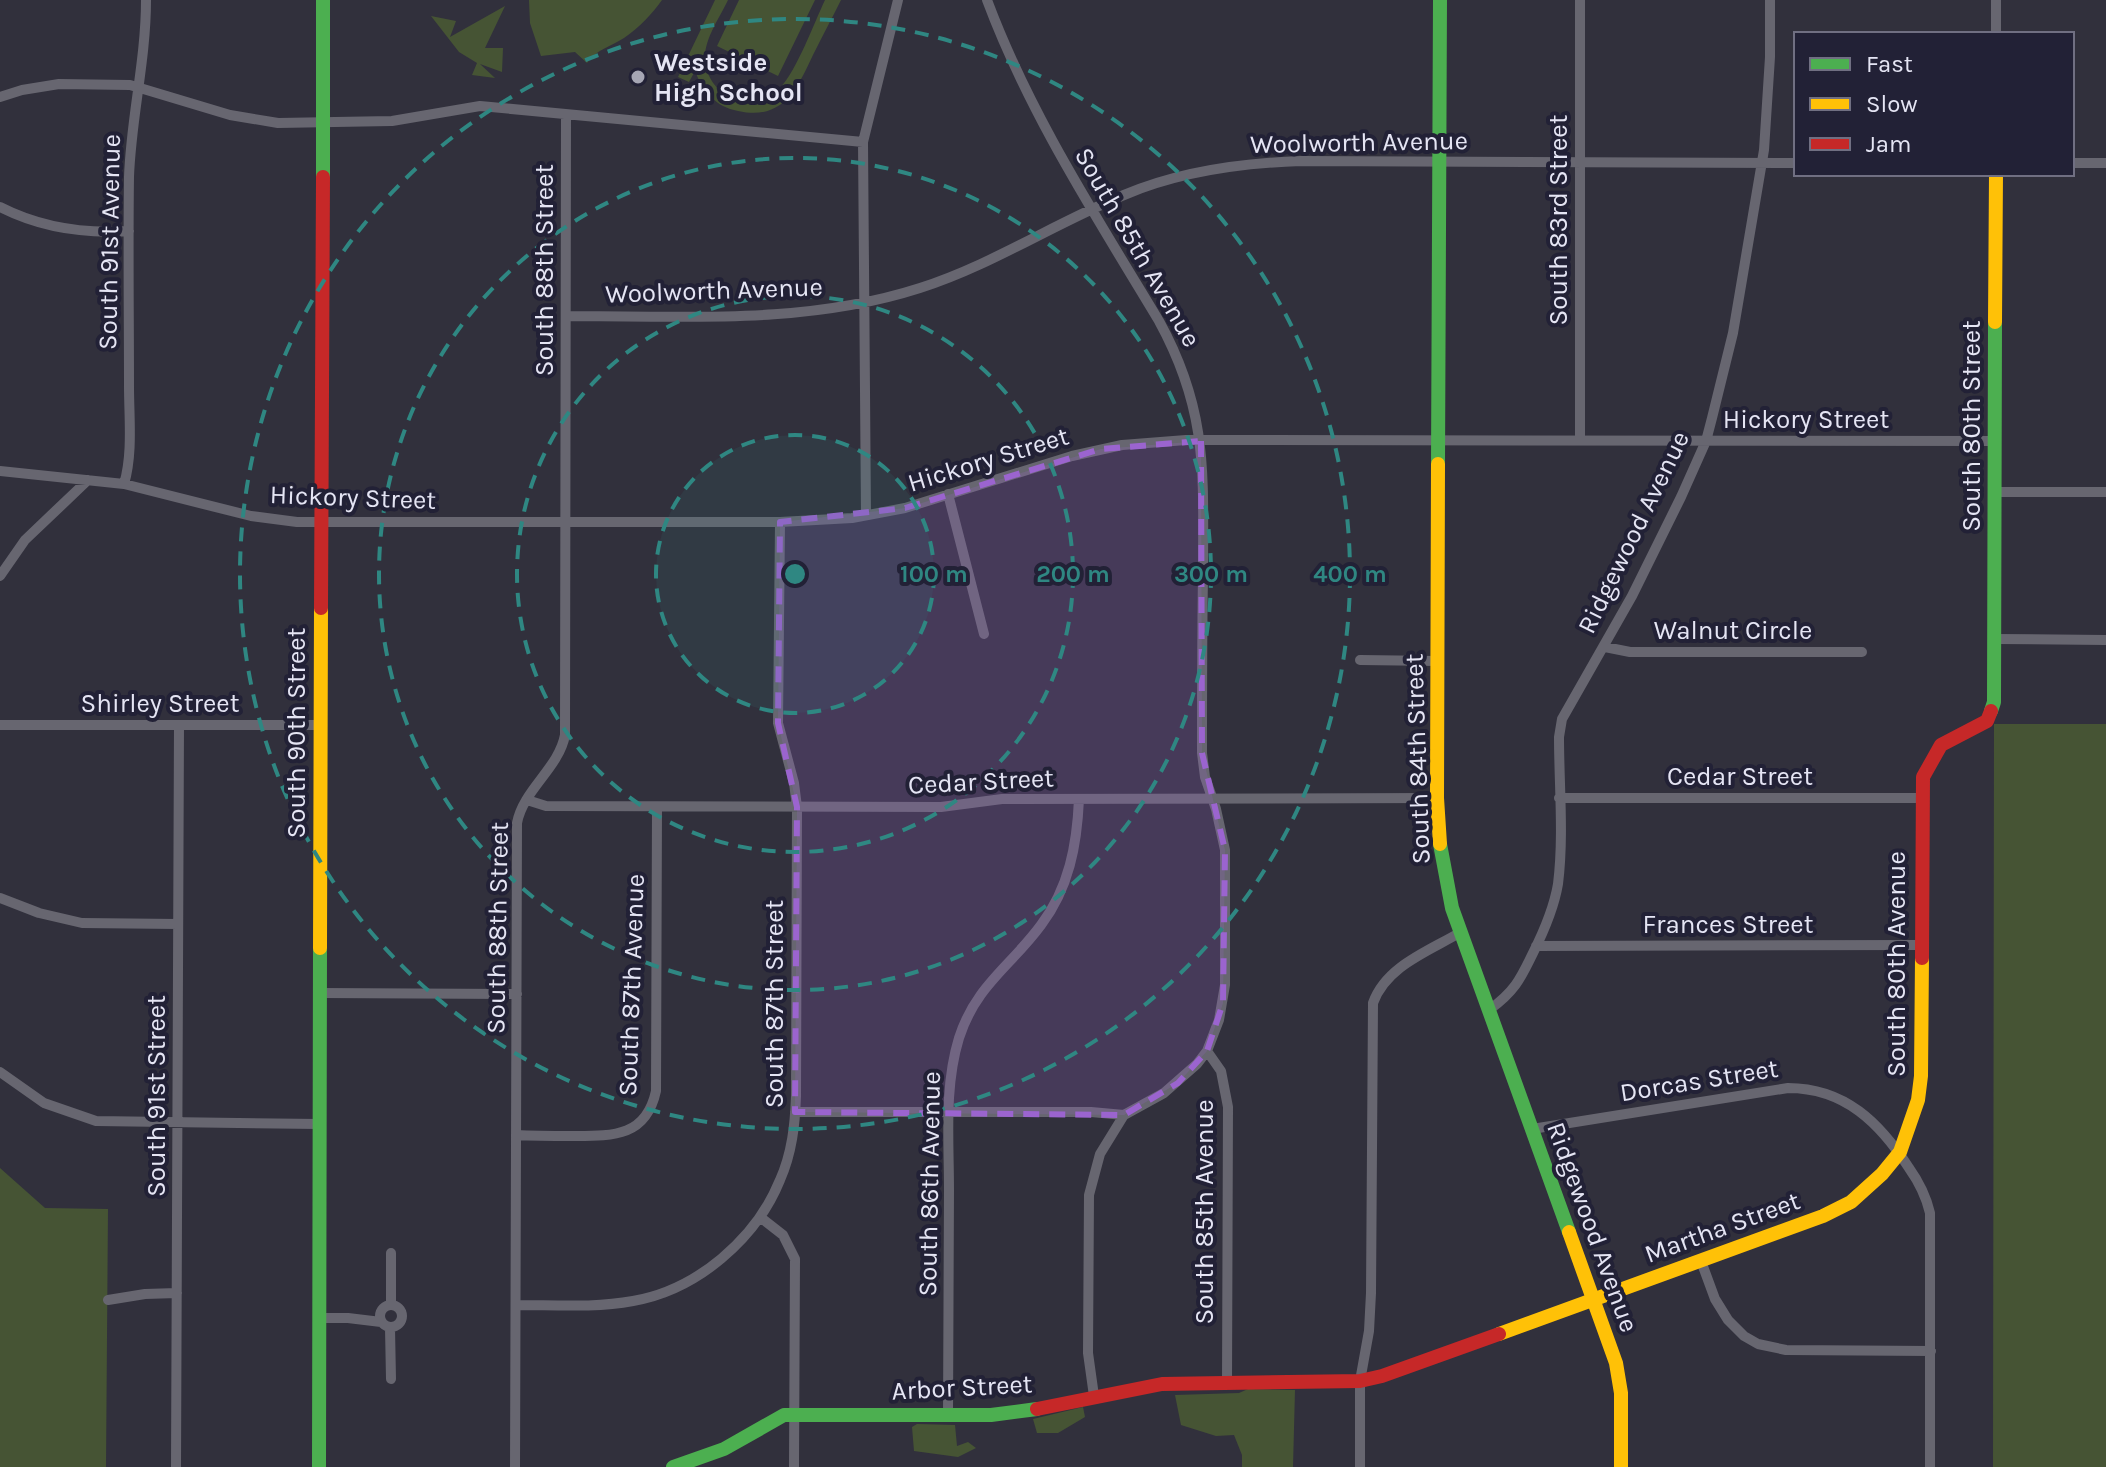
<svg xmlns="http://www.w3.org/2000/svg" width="2106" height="1467" font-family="Karla,sans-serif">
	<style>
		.green { fill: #465434 }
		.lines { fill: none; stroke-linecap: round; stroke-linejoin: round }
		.street { stroke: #676670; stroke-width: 10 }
		.fast { stroke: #4caf50; stroke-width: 14 }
		.slow { stroke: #ffc107; stroke-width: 14 }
		.jam { stroke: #c62828; stroke-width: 14 }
		.marked { fill: #9b64cf; fill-opacity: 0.2; stroke: #9b64cf; stroke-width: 6; stroke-dasharray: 16 10; stroke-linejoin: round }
		.ring { fill: none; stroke: #2f8782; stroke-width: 4; stroke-dasharray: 14 10 }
		.poi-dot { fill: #a6a6b4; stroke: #222136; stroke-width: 3 }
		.labels { text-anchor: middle; stroke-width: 8; stroke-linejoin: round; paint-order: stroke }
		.poi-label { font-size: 26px; font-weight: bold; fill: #e5e5f4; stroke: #222136; text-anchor: start }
		.street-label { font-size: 26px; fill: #e5e5f4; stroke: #222136 }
		.centre { fill: #2f8782; stroke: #222136; stroke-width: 4 }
		.ring-label { font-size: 24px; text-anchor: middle; font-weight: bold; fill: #2f8782; stroke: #222136; stroke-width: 8; stroke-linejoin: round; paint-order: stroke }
	</style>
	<rect width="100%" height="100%" fill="#31303c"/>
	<path class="green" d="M529,0h133c-10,14 -23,28 -38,38 -14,9 -27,11 -37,25l-12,-11 -34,4 -11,-33z
		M715,0h13c-8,17 -23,38 -23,57 0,39 47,60 75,31 17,-18 34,-65 45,-88h16c-9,18 -19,37 -28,55 -16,34 -30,66 -75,56 -22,-4 -35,-19 -43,-40l-6,11 -11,-5z
		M739,0h76l-37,76 -61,-30z
		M505,6l-20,42h18l-1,24 -22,-8 15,14 -23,-3 5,-12 -18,-11 -28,-36 25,5 -6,16z
		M1994,724h112v743h-113z
		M0,1168l45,40 63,1 -2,258h-106z
		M1248,1389l47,1 -2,77h-51v-12l-8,-20 -18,1 -35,-11 -6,-30 64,-2z
		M1083,1407l2,10 -27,16h-21l-4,-14z
		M917,1424l38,1 2,21 11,-4 8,6 -18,9 -44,-6 -2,-24z"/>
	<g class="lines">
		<path class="street" d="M1996,34v-34
			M0,97l22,-7 37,-6 71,1 100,30 48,8 114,-2 88,-15 383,36
			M2072,163h34
			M0,207c41,21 84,27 129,24
			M567,316c119,0 238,9 353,-28 72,-23 135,-65 204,-93 56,-24 117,-32 177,-34l495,2
			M1580,440v-440
			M0,471l124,13 127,32 46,6h483l72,-4 53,-10 167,-52 50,-11 64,-5 809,1
			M124,484c9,-30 5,-66 5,-98 0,-69 -1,-139 0,-209 2,-59 17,-117 17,-177
			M1995,492h111
			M948,494l36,140
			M866,515l-3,-373 35,-142
			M0,576l25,-36 63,-60
			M1995,639l111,1
			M1605,647l25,5h232
			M1360,660l77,1
			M0,725h321
			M1559,798h362
			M527,800l19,6 395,1 61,-8 435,-1
			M0,898l39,15 43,10 96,1
			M1536,946l385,-1
			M320,993l197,1
			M1489,1010c25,-18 31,-30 44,-57 11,-22 21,-45 25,-69 6,-48 1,-99 1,-147l3,-18 70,-123 49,-99 25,-56 6,-23 21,-85 31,-183 6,-93v-57
			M1207,1051l14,20 7,36 -1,275
			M0,1072l44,31 52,18 223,3
			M795,1112h296l33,3 40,-22 33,-29 10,-13 12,-31 6,-35v-135l-9,-41 -11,-32 -3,-24c0,-59 0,-118 1,-178 0,-100 6,-163 -44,-254 -63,-105 -129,-206 -172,-321
			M1532,1129l256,-41c57,0 92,35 121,80 10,14 17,28 21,45v254
			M516,1135c19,1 38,1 57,1 40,0 73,1 83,-45l1,-284
			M760,1217l23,18 12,24 -1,208
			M1701,1261l14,38 13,21 16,16 14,8 28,6 145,1
			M108,1300l37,-6 32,-1
			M380 1316a11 11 0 1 1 22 0a11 11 0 1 1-22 0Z
			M391,1305v-52
			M516,1305c39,0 79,3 117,-4 64,-11 123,-62 147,-121 12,-27 15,-55 16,-84l1,-289 -3,-24 -16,-60 2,-201
			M319,1318h29l33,4
			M390,1328l1,51
			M1094,1396l-6,-43 1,-158 11,-41 24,-39
			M948,1415c0,-75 1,-150 1,-225 0,-51 -5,-103 10,-152 17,-53 52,-72 82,-113 28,-37 36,-80 38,-126
			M176,1467l3,-742
			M515,1467l2,-644c6,-33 42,-55 48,-88l1,-620
			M1360,1467v-86l9,-50 2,-38 2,-290c13,-37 56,-52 88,-71"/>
		<path class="fast" d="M323,177v-177
			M1438,464l2,-464
			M1991,711l3,-9 1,-380
			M1440,844l12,64 117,324
			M319,1467l1,-519
			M673,1467l51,-18 60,-34h207l46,-6"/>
		<path class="slow" d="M1995,322l1,-148
			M1438,464l-1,334 3,46
			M320,948l1,-340
			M1569,1232l47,131 5,30v74
			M1499,1334l324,-118 28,-14 31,-28 18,-22 18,-52 3,-24 1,-118"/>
		<path class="jam" d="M321,608l2,-431
			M1922,958l1,-181 18,-32 46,-24 4,-10
			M1037,1409l125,-25 198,-3 22,-5 117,-42"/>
	</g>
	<path class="marked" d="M1201,441l1,312 23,97 -2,153 -16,48 -29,32 -54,32 -329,-3 2,-305 -19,-84 2,-201 125,-14 196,-59z"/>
	<circle cx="795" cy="574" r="139" fill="#2f8782" fill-opacity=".12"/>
	<g class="ring">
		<circle cx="795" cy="574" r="139"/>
		<circle cx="795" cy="574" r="278"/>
		<circle cx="795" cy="574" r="416"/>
		<circle cx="795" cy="574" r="555"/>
	</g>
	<circle class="poi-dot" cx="638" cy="77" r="8"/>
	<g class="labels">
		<g class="poi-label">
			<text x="654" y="71">Westside<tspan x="654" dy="30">High School</tspan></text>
		</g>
		<g class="street-label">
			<text transform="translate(1359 142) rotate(-1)" y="9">Woolworth Avenue</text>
			<text transform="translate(1558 220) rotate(-90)" y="9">South 83rd Street</text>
			<text transform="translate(109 242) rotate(-89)" y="9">South 91st Avenue</text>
			<text transform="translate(1138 247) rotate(60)" y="9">South 85th Avenue</text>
			<text transform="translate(544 270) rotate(-90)" y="9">South 88th Street</text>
			<text transform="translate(714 290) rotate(-2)" y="9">Woolworth Avenue</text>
			<text x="1806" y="428">Hickory Street</text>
			<text transform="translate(1971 426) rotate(-90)" y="9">South 80th Street</text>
			<text transform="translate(988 459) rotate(-17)" y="9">Hickory Street</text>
			<text transform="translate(353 497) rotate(2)" y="9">Hickory Street</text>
			<text transform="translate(1633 532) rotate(-64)" y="9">Ridgewood Avenue</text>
			<text x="1733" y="639">Walnut Circle</text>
			<text x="160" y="712">Shirley Street</text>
			<text transform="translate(296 733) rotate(-90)" y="9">South 90th Street</text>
			<text transform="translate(1417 759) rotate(-92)" y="9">South 84th Street</text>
			<text x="1740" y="785">Cedar Street</text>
			<text transform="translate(981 781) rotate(-3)" y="9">Cedar Street</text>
			<text x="1728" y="933">Frances Street</text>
			<text transform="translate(497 928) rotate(-89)" y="9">South 88th Street</text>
			<text transform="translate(1896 964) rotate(-90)" y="9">South 80th Avenue</text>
			<text transform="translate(631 985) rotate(-88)" y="9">South 87th Avenue</text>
			<text transform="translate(774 1004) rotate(-90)" y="9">South 87th Street</text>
			<text transform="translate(1699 1080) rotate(-9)" y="9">Dorcas Street</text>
			<text transform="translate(156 1096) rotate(-90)" y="9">South 91st Street</text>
			<text transform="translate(929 1184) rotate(-89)" y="9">South 86th Avenue</text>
			<text transform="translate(1204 1212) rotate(-90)" y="9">South 85th Avenue</text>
			<text transform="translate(1593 1227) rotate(70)" y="9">Ridgewood Avenue</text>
			<text transform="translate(1722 1227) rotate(-20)" y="9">Martha Street</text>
			<text transform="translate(962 1387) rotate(-3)" y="9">Arbor Street</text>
		</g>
	</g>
	<circle cx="795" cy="574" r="12" class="centre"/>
	<g class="ring-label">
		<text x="934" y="582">100 m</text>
		<text x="1073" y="582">200 m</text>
		<text x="1211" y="582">300 m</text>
		<text x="1350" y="582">400 m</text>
	</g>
	<rect x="1794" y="32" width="280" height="144" fill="#222136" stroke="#706f82" stroke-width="2"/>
	<rect x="1810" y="58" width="40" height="12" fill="#4caf50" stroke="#706f82" stroke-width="2"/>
	<text x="1866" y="72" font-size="24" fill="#e5e5f4">Fast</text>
	<rect x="1810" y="98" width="40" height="12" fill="#ffc107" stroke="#706f82" stroke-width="2"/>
	<text x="1866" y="112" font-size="24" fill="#e5e5f4">Slow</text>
	<rect x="1810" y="138" width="40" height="12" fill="#c62828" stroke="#706f82" stroke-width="2"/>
	<text x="1866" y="152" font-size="24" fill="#e5e5f4">Jam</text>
</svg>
